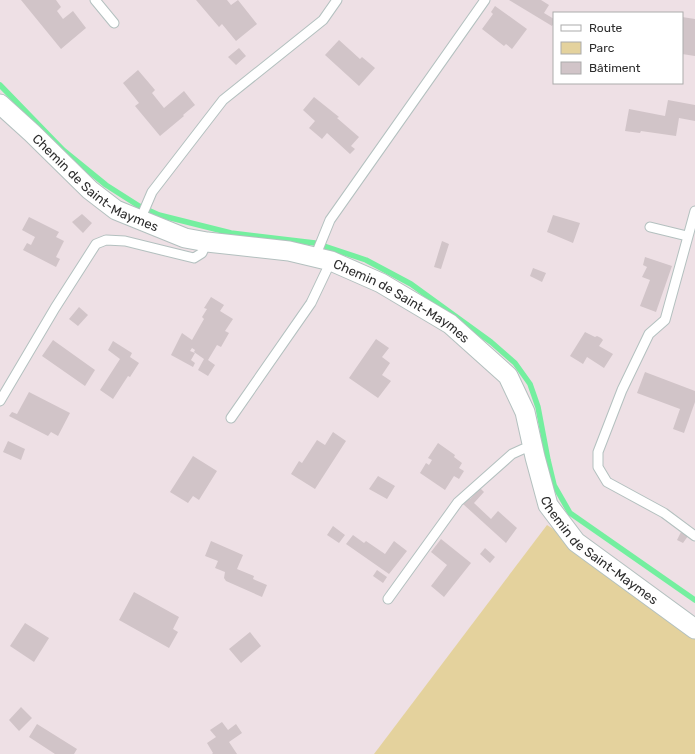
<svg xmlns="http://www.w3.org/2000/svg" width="695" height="754" font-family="Rubik,sans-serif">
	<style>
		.green { fill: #e4d29d }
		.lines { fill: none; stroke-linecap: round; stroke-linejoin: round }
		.stream { stroke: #74ef9f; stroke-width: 5.5 }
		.building { fill: #d1c4c8 }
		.service-casing { stroke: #b3c0bf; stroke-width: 11 }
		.minor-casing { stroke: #b3c0bf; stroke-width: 21 }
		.service { stroke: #fff; stroke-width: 9 }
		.minor { stroke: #fff; stroke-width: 19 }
		.labels { text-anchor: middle; stroke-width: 4; stroke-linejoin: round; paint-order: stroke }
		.street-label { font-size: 13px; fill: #2d2d2d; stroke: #fff }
	</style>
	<rect width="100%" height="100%" fill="#eee0e5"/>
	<path class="green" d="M547,525l148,94v135h-321z"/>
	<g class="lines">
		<path class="stream" d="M0,85l63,65 43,35 33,21 20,9 72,18 84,10 51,17 45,24 80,58 24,21 15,21 8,23 10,53 6,25 16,28 125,87"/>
	</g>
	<path class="building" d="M21,0h35l5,7 -4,4 6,8 10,-8 13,17 -25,21z
		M196,0h31l4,5 7,-5 19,24 -21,17 -14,-17 -3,3z
		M509,0h32l8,5 -5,8 10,6v4l-2,3z
		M495,6l32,23 -15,20 -6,-5 -2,2 -22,-17 11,-15 -2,-2z
		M682,17l13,2v37l-13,-2z
		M339,40l21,19 2,-2 13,11 -16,18 -34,-31z
		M239,48l7,8 -10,9 -8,-8z
		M138,70l17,20 -3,3 12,15 20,-17 11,14 -12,10 1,1 -24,20 -25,-30 4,-3 -16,-20z
		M314,97l25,20 -2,1 22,19 -8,9 4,3 -5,5 -23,-21 -5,6 -13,-11 6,-7 -12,-11z
		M668,100l27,5v16l-16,-3 -3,18 -35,-5 -1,2 -15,-2 4,-22 36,7z
		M82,214l10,9 -9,10 -11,-11z
		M553,215l27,8 -7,20 -26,-11z
		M29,217l30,15 -3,5 8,4 -8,16 4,2 -4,8 -33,-17 4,-7 4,2 4,-8 -13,-7z
		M442,241l7,3 -8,25 -7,-2z
		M645,257l27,9 -16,46 -16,-6 10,-26 -8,-3 5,-10 -4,-2z
		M533,268l13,5 -4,9 -12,-6z
		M211,297l13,8 -4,6 13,8 -8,12 4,2 -8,14 -4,-2 -9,15 7,5 -7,11 -10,-6 6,-11 -10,-7 1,-2 -3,-2 -2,3 5,2 -4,7 4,3 -2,4 -22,-12 11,-22 10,7 12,-21 -2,-2 5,-8 -3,-1z
		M79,307l9,8 -10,11 -9,-7z
		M585,332l10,5 2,-1 4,2 2,2 -4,6 14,8 -9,14 -17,-11 -4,7 -13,-8z
		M376,339l13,9 -7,9 8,6 -8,12 9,6 -13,17 -29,-20z
		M53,340l42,30 -10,16 -43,-30z
		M113,341l19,12 -2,4 9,6 -9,14 -2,-1 -15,23 -13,-9 20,-31 -12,-9z
		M645,372l50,19v11l-11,31 -11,-4 7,-20 -43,-16z
		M29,392l41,21 -12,23 -7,-4 -3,4 -39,-20 3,-4 5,2z
		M333,432l13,9 -31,48 -24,-15 8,-13 3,2 15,-23 8,5z
		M8,441l17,8 -4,11 -18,-8z
		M438,443l17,12 -1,2 8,6 -3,5 5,3 -5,8 -5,-3 -9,14 -25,-17 6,-10 3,2 3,-5 -4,-2z
		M193,456l24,15 -18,29 -6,-4 -5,7 -18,-11z
		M378,476l17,10 -8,13 -18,-10z
		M480,488l4,4 -10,11 17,16 7,-8 19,17 -11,15 -43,-39 5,-7 2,2z
		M333,526l12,9 -6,8 -12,-8z
		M681,532l7,4 -5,7 -6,-3z
		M353,535l11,8 2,-2 19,13 9,-13 13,10 -18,23 -43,-30z
		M441,539l30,24 -27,34 -13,-11 16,-21 -16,-13z
		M211,541l32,14 -6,14 17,7 -1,3 14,6 -5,12 -36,-16 -2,-3 1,-6 -10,-4 3,-7 -13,-5z
		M485,548l10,9 -5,6 -10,-9z
		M377,570l10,7 -4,6 -10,-7z
		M134,592l45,25 -6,12 5,3 -9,16 -50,-28z
		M25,623l24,15 -15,24 -24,-16z
		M250,632l11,14 -20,17 -12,-14z
		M21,707l11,11 -13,13 -10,-11z
		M222,722l6,8 8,-6 6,9 -13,9 8,12h-25l1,-1 -6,-10 9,-6 -6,-7z
		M37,724l40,25 -3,5h-19l-26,-17z"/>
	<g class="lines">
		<g class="service-casing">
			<path id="service" d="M95,0l19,23
				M695,211l-30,109 -16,14 -27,56 -24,62v15l9,15 57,31 31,23
				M140,220l12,-28 71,-92 100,-80 14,-20
				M650,227l37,9
				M315,257l15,-37 155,-220
				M0,401l55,-93 41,-64 10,-4 19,1 69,17 8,-5 5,-11
				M231,418l80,-115 20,-42
				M388,599l70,-97 54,-48 11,-5 10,-1"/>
		</g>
		<g class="minor-casing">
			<g id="minor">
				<path id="s1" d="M0,104l32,29 58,57 26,20 69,28 22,4 82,9 42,10 50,22 69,41 58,52 17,36 10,45 13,48 28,37 119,87"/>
			</g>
		</g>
		<use href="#service" class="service"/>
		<use href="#minor" class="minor"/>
	</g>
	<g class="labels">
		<g class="street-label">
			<text dy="5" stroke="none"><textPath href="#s1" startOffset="125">Chemin de Saint-Maymes</textPath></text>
			<text dy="5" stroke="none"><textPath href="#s1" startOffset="461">Chemin de Saint-Maymes</textPath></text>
			<text dy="5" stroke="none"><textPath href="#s1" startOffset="797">Chemin de Saint-Maymes</textPath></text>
		</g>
	</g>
	<rect x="553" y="12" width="130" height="72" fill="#ffffff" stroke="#ababab"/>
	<rect x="561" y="25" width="20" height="6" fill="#ffffff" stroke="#ababab"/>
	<text x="589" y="32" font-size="12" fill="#2d2d2d">Route</text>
	<rect x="561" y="42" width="20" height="12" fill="#e4d29d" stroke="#ababab"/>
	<text x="589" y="52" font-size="12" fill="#2d2d2d">Parc</text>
	<rect x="561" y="62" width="20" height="12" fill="#d1c4c8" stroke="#ababab"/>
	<text x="589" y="72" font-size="12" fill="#2d2d2d">Bâtiment</text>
</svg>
